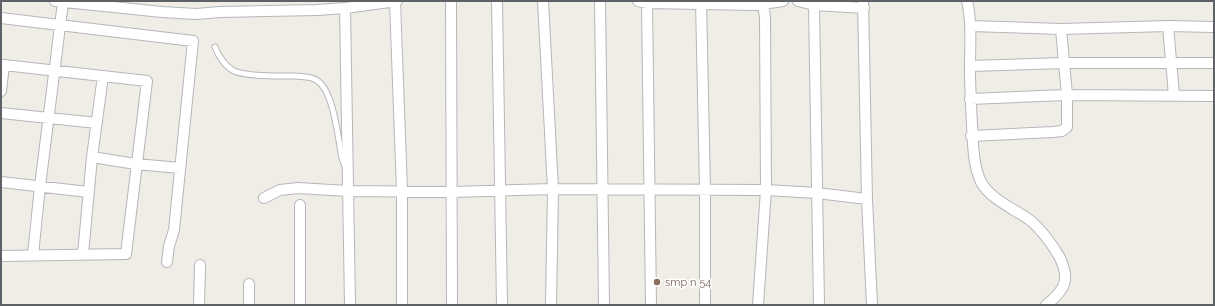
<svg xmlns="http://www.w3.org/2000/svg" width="1215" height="306" font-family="Raleway,sans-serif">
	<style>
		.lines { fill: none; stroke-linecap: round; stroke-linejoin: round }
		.lane-casing { stroke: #b4b7ba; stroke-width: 7 }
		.street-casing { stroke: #b4b7ba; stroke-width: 12 }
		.lane { stroke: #fff; stroke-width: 5 }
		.street { stroke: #fff; stroke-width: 10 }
		.education-dot { fill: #8d6e63; stroke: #fff; stroke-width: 1.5 }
		.labels { text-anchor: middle; stroke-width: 3; stroke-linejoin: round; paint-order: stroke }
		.education-label { font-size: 11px; fill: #785e54; stroke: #fff; text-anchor: start }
	</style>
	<rect width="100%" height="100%" fill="#f0ede6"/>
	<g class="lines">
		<g class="lane-casing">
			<path id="lane" d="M215,47c3,9 11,20 19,24 13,6 46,5 61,5 9,1 17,0 24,6 15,12 19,57 23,76l3,8"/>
		</g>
		<g class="street-casing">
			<path id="street" d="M55,1l107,11 34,2 24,-2 97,-2 28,-2 5,297
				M395,1l7,190v114
				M451,1l1,304
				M497,1l5,304
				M543,1l10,188 -2,116
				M600,1l4,304
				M638,1l9,2 108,2 8,-1 2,14 1,172 -8,115
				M701,1l4,188v116
				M798,1l16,4 5,300
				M863,1l4,198 5,106
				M967,1c5,22 3,44 3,67 0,19 1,38 2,57 1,19 1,40 9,57 10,18 34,27 50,39 12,10 20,22 28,35 12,24 6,34 -13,49
				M647,3l4,302
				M763,4l20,-3
				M814,5l50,3
				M345,8l52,-7
				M1,18l192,23 -19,189 -5,16 -2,16
				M970,26l91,3 107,-3 6,69
				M1168,26l46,1
				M970,66l94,-3h150
				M103,76l-11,81 44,7 44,4
				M1,91l3,-26 143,16 -21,173 -125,2
				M970,99l97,-4 147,1
				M1,113l96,10
				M971,136l82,-4 9,-1 5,-4v-32l-6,-66
				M1,182l87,10
				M264,198l16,-8 18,-2 50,3 105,1 100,-3 213,1 51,3 50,6
				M83,254l9,-97
				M33,255l7,-69 23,-184
				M249,284v21
				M199,305l1,-40
				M300,305v-100"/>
		</g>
		<use href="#lane" class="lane"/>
		<use href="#street" class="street"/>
	</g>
	<circle class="education-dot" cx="657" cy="282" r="4"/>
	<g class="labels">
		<g class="education-label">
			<text x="665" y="286">smp n 54</text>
		</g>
	</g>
	<rect width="1215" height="306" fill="none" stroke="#5e6266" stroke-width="4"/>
</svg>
